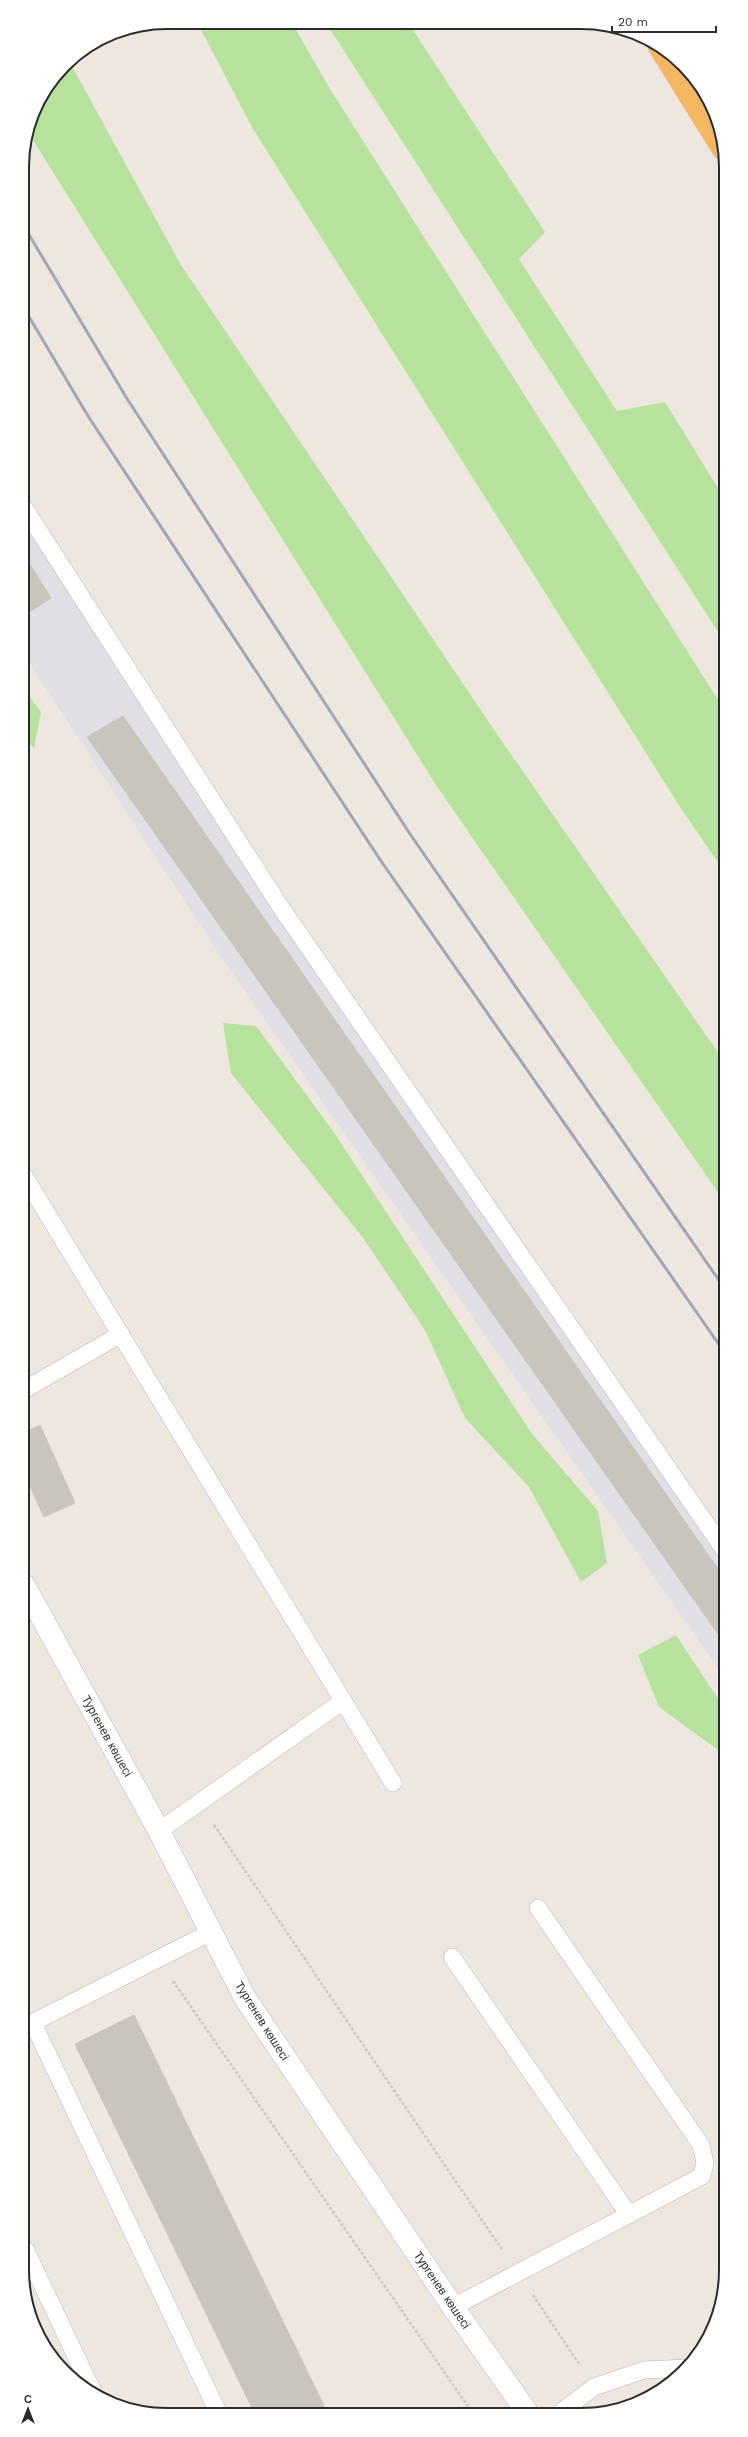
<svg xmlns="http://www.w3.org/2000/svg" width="748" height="2437" font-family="'Work Sans',sans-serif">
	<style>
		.industrial { fill: #e1dfe6 }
		.green { fill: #b6e29d }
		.building { fill: #c9c5bd; stroke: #c9c3b8 }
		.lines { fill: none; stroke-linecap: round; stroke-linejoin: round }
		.service-casing { stroke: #b2b5bf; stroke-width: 18 }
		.secondary-casing { stroke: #b2b5bf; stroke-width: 23 }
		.trunk-casing { stroke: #c8c8c8; stroke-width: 23 }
		.path { stroke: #c8c8c8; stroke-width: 2.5; stroke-dasharray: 3 2; stroke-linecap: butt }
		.service { stroke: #fff; stroke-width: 17 }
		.secondary { stroke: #fff; stroke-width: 22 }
		.trunk { stroke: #f4b660; stroke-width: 22 }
		.rail { stroke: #a2a5b6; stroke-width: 3 }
		.labels { text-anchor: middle; stroke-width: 4; stroke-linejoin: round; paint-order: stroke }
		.street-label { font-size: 12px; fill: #2c2c2c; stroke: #fff }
		.rim { fill: none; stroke: #2c2c2c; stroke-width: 2 }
	</style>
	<rect width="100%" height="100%" fill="#ede7df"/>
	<path class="industrial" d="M23,506l257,400 445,645v127l-504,-721 -198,-304z"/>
	<path class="green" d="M197,22l95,1 38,66 394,620v162l-42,-61 -429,-681z
		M326,23l83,1 136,208 -26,27 98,152 48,-9 59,96v143z
		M69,61l112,204 318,472 225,324v140l-288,-416 -408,-653 5,-21 32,-47z
		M23,688l18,24 -7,36 -11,-11z
		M223,1023l33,3 77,105 199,303 66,77 9,52 -26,19 -52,-95 -64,-69 -40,-88 -61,-91 -133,-166z
		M676,1635l49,74v46l-66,-48 -21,-52z"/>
	<path class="building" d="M23,553l28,45 -28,18z
		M123,716l602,863v65l-638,-907z
		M40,1425l35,78 -31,14 -20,-44v-40z
		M134,2015l193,397h-73l-179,-368z
		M678,2374v1l-20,17 -2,-3z"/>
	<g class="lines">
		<g class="service-casing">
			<path id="service" d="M23,506l257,400 445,645
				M23,1174l370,609
				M24,1390l97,-56
				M159,1831l184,-130
				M452,1957l177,258
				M33,2023l185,389
				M24,2027l187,-95
				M25,2249l69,145
				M453,2307l249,-131 3,-13 -4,-18 -163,-237
				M561,2412l33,-25 50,-17 43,-2"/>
		</g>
		<g class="secondary-casing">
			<path id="secondary" d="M24,1585l135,246 86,167 208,309 74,105"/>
		</g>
		<g class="trunk-casing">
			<path id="trunk" d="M659,46l64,103"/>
		</g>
		<path class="path" d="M214,1825l289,426
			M173,1981l299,431
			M533,2295l46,69"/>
		<use href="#service" class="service"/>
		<use href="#secondary" class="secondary"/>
		<use href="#trunk" class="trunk"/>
		<path class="rail" d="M22,223l104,174 284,437 315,455
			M22,305l66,111 293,445 344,492"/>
	</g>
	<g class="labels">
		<g class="street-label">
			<text transform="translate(107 1736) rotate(61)" y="4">Тургенев көшесі</text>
			<text transform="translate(262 2021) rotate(58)" y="4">Тургенев көшесі</text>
			<text transform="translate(442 2290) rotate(56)" y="4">Тургенев көшесі</text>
		</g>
	</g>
	<path d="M0 0H748V2437H0ZM167 29H581A138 138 0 0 1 719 167V2270A138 138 0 0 1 581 2408H167A138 138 0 0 1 29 2270V167A138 138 0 0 1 167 29Z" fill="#fff" fill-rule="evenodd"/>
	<path class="rim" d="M167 29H581A138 138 0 0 1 719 167V2270A138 138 0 0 1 581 2408H167A138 138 0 0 1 29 2270V167A138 138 0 0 1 167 29Z"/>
	<g transform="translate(28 2409)" stroke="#ffffff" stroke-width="3" paint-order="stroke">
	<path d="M0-3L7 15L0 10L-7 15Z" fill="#2c2c2c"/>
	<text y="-6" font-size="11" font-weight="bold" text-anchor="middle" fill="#2c2c2c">С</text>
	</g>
	<path d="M612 26v6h104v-6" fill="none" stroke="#2c2c2c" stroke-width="2"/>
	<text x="618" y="26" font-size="12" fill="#2c2c2c" stroke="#ffffff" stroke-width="3" paint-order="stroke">20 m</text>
</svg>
